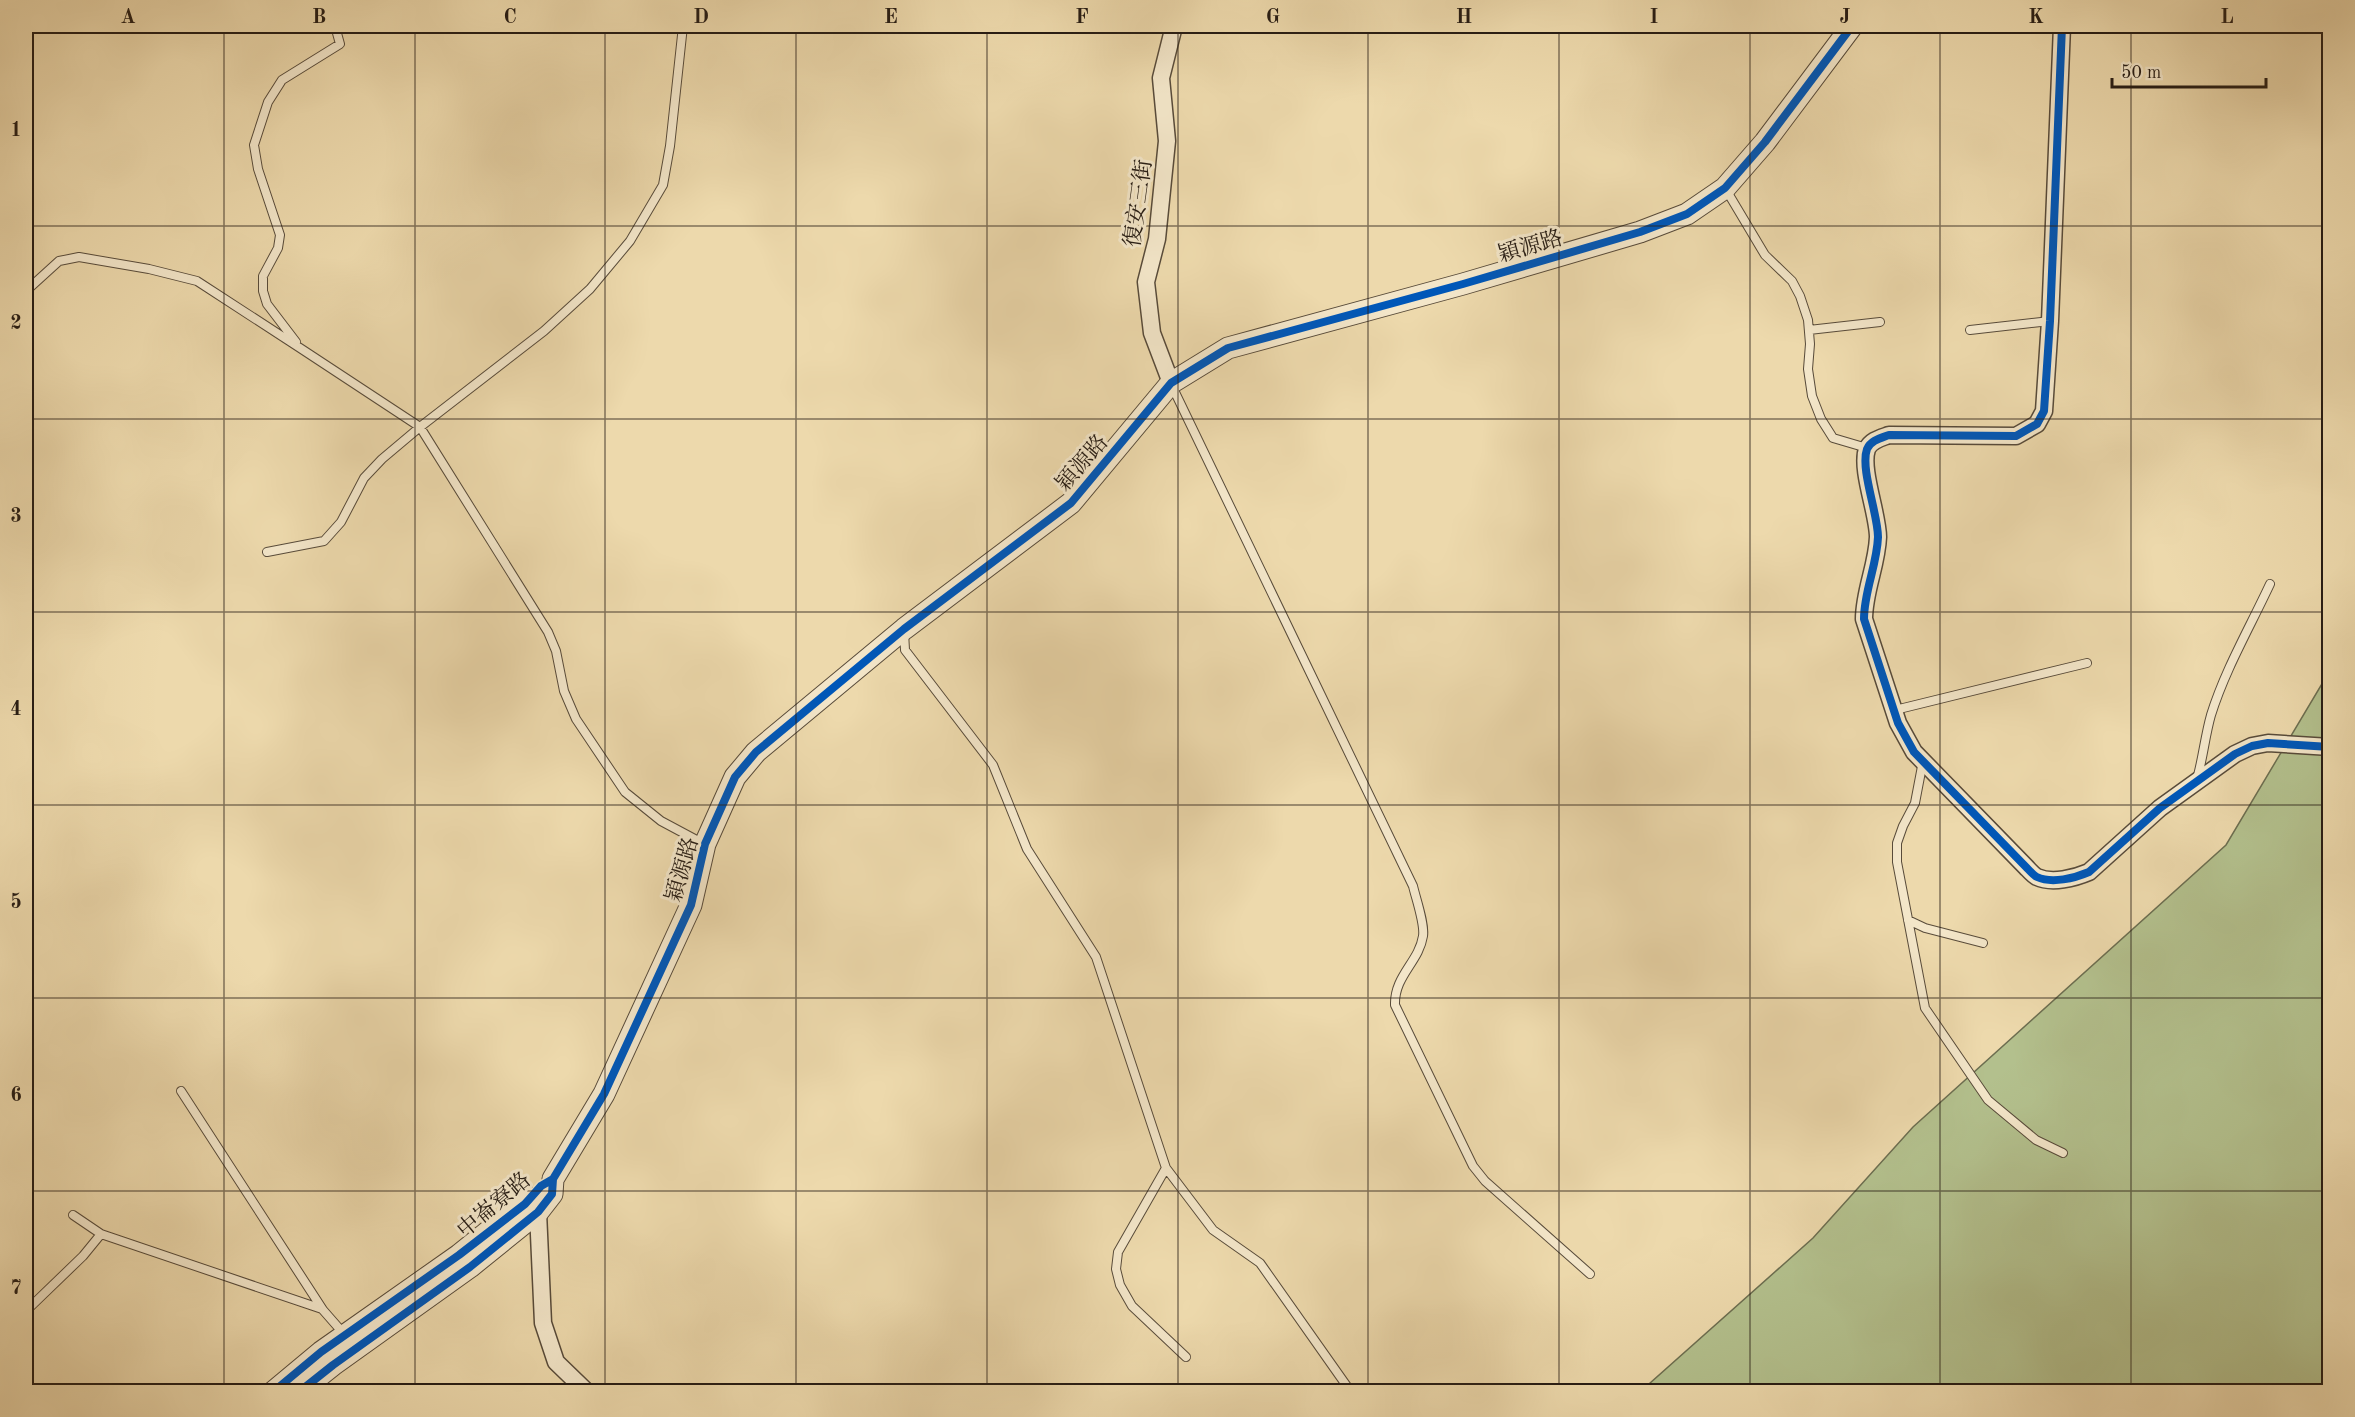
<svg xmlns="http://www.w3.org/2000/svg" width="2355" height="1417" font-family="'Old Standard TT','Noto Serif TC',serif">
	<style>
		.green { fill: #b3c08d; stroke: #6c6e50; stroke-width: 1.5 }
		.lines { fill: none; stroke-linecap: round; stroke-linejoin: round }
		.service-casing { stroke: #584b3a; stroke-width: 10 }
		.minor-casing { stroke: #584b3a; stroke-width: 19 }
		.tertiary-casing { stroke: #584b3a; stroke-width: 23 }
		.service { stroke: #f3e6c9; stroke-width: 8 }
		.minor { stroke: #f3e6c9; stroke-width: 16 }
		.tertiary { stroke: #f3e6c9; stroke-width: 21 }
		.cycleway-casing { stroke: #f3e6c9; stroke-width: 11 }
		.cycleway { stroke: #0057b8; stroke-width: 8 }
		.grid { fill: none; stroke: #261c14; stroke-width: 1.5; stroke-opacity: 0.55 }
		.labels { text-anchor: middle; stroke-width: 6; stroke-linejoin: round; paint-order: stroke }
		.street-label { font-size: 22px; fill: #261c14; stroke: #f3e6c9 }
		.neatline { fill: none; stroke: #261c14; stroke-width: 2 }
		.grid-label { font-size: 20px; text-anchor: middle; font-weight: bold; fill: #261c14 }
	</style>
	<rect width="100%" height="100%" fill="#edd9ac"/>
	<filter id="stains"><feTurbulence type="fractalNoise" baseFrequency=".00333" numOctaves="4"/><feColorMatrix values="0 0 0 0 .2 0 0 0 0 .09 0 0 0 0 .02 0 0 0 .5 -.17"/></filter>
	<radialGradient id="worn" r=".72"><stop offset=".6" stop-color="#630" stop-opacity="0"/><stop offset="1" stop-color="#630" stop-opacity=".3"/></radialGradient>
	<path class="green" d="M2329,672v719l-689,1 173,-154 100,-111 313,-282z"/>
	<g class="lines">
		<g class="service-casing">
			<path id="service" d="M1725,188l40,67 27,26 8,15 8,24 2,24 -2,25 4,27 9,23 12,19 34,10
				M26,291l33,-30 20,-4 70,12 48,12 103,67 120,79 128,205 8,19 8,40 12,28 49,73 36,29 43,23
				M1809,330l71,-8
				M1970,330l80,-9
				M296,342l-29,-38 -4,-13v-15l15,-28 2,-13 -22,-66 -4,-24 14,-43 14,-22 58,-36 -5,-18
				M1171,384l242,502c3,13 12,38 10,50 -4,26 -29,40 -28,69l78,161 12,15 105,93
				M267,552l57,-11 17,-19 23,-44 18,-19 38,-32 124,-96 46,-42 40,-48 33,-56 7,-39 13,-120
				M904,632l1,18 88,115 34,84 69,108 70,211 47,62 47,33 91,129
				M1895,710l192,-47
				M1923,761l-8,42 -12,23 -6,17v19l28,146 63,92 48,40 27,13
				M2197,779c6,-21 8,-43 14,-64 14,-45 39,-88 59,-131
				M1908,920l17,8 58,15
				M181,1091l142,219 21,24
				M1166,1168l-48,84 -2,17 4,16 12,21 54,51
				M101,1234l221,75
				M26,1311l57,-55 18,-22 -28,-19"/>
		</g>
		<g class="minor-casing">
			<path id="minor" d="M2062,26l-12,295 -6,90 -7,13 -21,12 -127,-1c-8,3 -18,5 -22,14 -7,20 11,65 11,88 -1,28 -14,54 -14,82l34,104 16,29 112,115c3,3 7,8 11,10 15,7 38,1 52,-5l71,-64 75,-54 17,-8 16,-3 62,4
				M1171,383l-19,-50 -6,-51 11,-43 10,-98 -6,-63 13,-52
				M538,1212l5,111 13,39 31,30"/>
		</g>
		<g class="tertiary-casing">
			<path id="tertiary" d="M273,1392l48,-40 138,-97 71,-57
				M299,1392l34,-27 137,-98 68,-55 14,-18 1,-15 51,-85 87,-189 14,-61 30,-67 21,-25 148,-123 167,-126 100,-120 57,-35 235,-64 177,-52 47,-18 38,-26 40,-46 87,-116"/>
		</g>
		<use href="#service" class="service"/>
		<use href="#minor" class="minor"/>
		<use href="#tertiary" class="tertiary"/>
		<g class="cycleway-casing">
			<path id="cycleway" d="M2062,26l-12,295 -6,90 -7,13 -21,12 -127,-1c-8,3 -18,5 -22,14 -7,20 11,65 11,88 -1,28 -14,54 -14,82l34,104 16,29 112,115c3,3 7,8 11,10 15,7 38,1 52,-5l71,-64 75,-54 17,-8 16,-3 62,4
				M273,1392l48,-40 138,-97 66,-51 16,-18 12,-7
				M299,1392l34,-27 137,-98 68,-55 14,-18 1,-15 51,-85 87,-189 14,-61 30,-67 21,-25 148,-123 167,-126 100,-120 57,-35 235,-64 177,-52 47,-18 38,-26 40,-46 87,-116"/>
		</g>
		<use href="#cycleway" class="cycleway"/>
	</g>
	<path class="grid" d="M224,26v1366M415,26v1366M605,26v1366M796,26v1366M987,26v1366M1178,26v1366M1368,26v1366M1559,26v1366M1750,26v1366M1940,26v1366M2131,26v1366M26,226h2304M26,419h2304M26,612h2304M26,805h2304M26,998h2304M26,1191h2304"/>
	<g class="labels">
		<g class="street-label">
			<text transform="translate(1137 203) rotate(-82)" y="8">復安三街</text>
			<text transform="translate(1530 245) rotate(-16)" y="8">穎源路</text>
			<text transform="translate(1081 462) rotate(-49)" y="8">穎源路</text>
			<text transform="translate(681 869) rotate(-74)" y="8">穎源路</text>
			<text transform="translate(493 1204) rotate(-40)" y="8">中崙寮路</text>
		</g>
	</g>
	<rect width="2355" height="1417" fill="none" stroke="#edd9ac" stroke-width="66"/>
	<path d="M2112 78v9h154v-9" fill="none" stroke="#261c14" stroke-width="3"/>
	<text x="2121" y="78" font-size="18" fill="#261c14" stroke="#f3e6c9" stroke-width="4.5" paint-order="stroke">50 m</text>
	<rect x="33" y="33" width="2289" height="1351" class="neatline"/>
	<g class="grid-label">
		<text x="128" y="23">A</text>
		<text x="319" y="23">B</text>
		<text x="510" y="23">C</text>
		<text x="701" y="23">D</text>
		<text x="891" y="23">E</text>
		<text x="1082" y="23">F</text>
		<text x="1273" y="23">G</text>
		<text x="1464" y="23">H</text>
		<text x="1654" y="23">I</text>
		<text x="1845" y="23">J</text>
		<text x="2036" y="23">K</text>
		<text x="2227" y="23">L</text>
		<text x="16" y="136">1</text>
		<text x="16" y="329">2</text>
		<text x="16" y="522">3</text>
		<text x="16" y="715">4</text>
		<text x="16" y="908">5</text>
		<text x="16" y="1101">6</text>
		<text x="16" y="1294">7</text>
	</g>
	<rect width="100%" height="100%" filter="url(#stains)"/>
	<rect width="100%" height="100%" fill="url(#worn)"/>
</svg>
